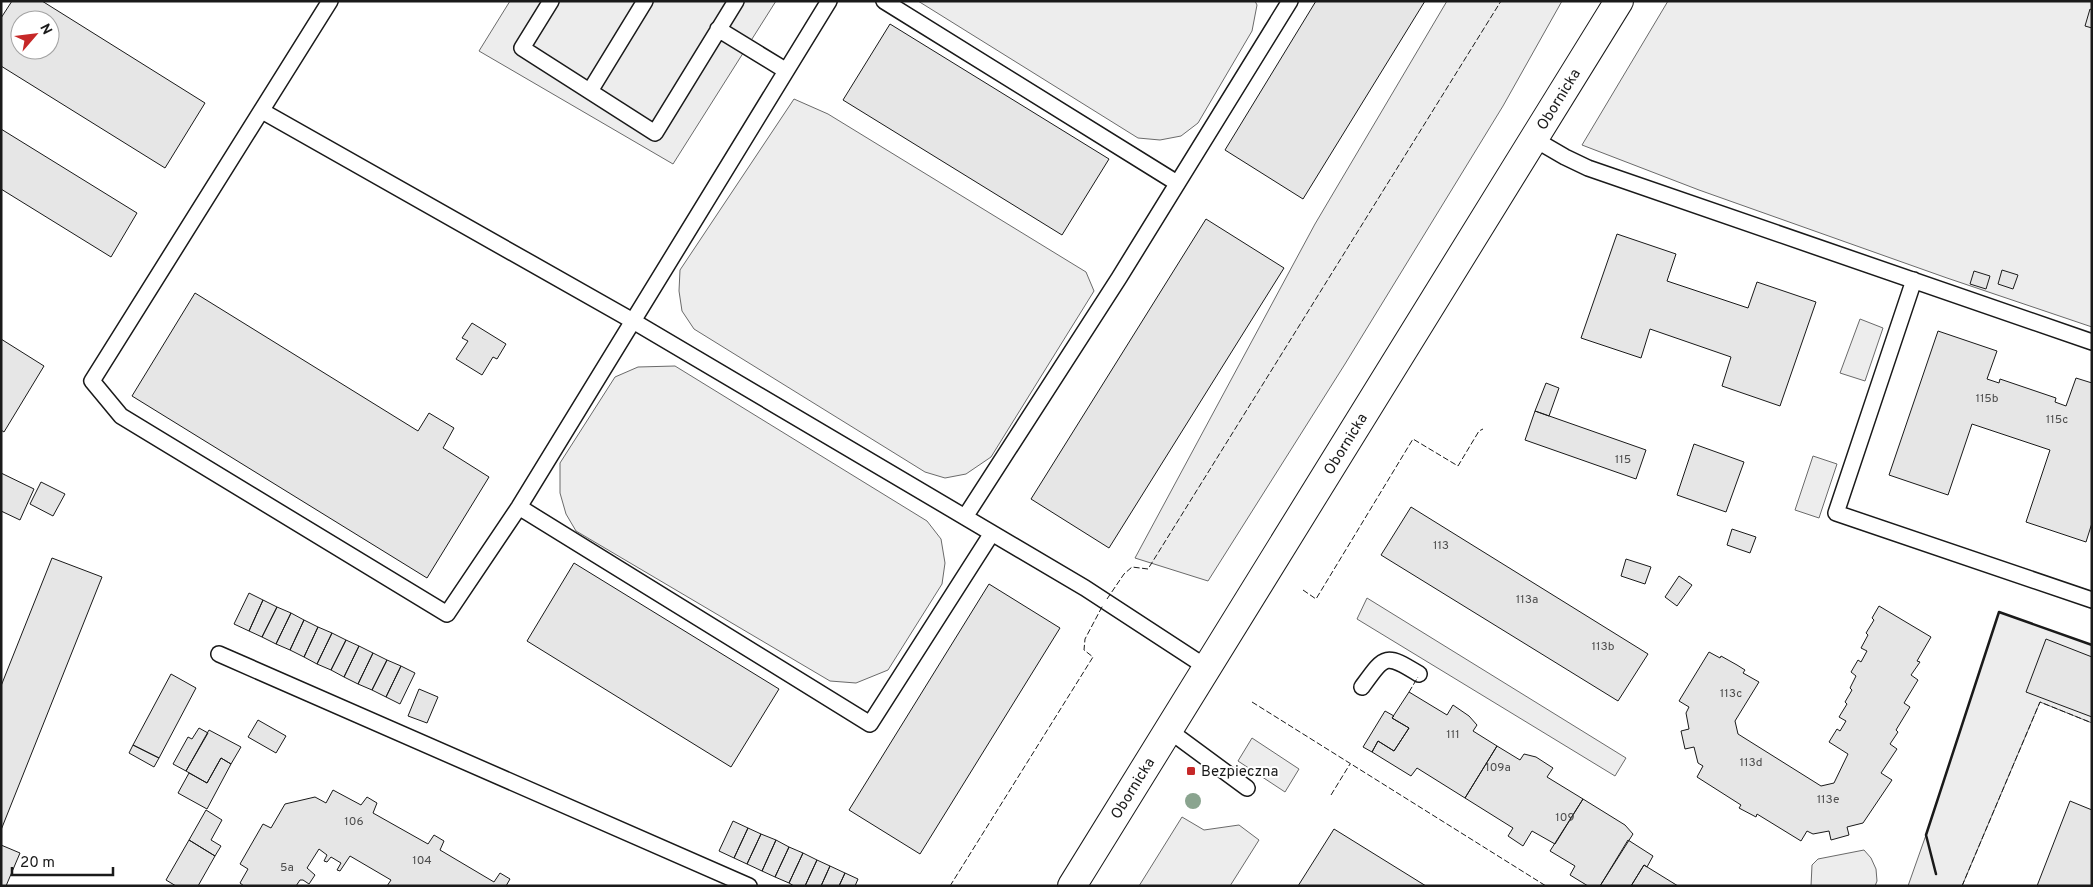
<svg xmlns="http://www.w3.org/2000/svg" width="2093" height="887" font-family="Overpass,sans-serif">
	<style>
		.built { fill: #ededed; stroke: #6a6a6a }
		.building { fill: #e6e6e6; stroke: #1a1a1a; fill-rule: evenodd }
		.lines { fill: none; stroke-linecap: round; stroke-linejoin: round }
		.lane-casing { stroke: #1a1a1a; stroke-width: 18 }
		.secondary-casing { stroke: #1a1a1a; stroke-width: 30 }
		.lane { stroke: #fff; stroke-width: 15 }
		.secondary { stroke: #fff; stroke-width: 28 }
		.fence { stroke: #1a1a1a; stroke-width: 1; stroke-dasharray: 6 2.5; stroke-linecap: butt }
		.wall { stroke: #1a1a1a; stroke-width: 2.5 }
		.tree { fill: #8aa48f }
		.poi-dot { fill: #c62828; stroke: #fff; stroke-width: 2 }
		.labels { text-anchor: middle; stroke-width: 4; stroke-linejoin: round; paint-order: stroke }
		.number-label { font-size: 12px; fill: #4d4d4d }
		.street-label { font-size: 15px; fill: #1a1a1a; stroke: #fff }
		.poi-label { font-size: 15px; fill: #1a1a1a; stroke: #fff; text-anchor: start }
	</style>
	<rect width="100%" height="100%" fill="#fff"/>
	<path class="built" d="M510,1h266l-103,163 -194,-113z
		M918,1h337l2,4 -5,26 -54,92 -17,13 -21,4 -22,-2z
		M1447,1h115l-59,105 -158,258 -137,217 -73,-23 180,-334z
		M1668,1h424v326l-145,-49 -248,-88 -117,-45z
		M794,99l34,15 258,158 8,19 -103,166 -25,17 -21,4 -20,-6 -231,-143 -12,-18 -3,-20 1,-21z
		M1860,319l23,9 -18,53 -25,-8z
		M675,366l252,155 14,18 4,24 -3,21 -54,86 -32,13 -26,-2 -254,-150 -10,-17 -6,-21v-30l55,-86 23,-10z
		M1813,456l24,8 -18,54 -24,-8z
		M1367,598l259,160 -11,18 -258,-157z
		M1999,612l93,33v78l-52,-21 -78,184h-54l18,-51z
		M1252,738l47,31 -14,23 -47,-31z
		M1182,817l22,13 35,-5 20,15 -29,46h-91z
		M1864,850l7,8 5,11 1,12 -2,5h-64l1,-21 6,-6z"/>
	<path class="building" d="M12,1h30l163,102 -40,65 -164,-102v-48zM20,20h30v30h-30z
		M1316,1h109l-122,198 -78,-49z
		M2090,9l2,1v18l-7,-2z
		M890,24l219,135 -47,76 -219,-135z
		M1,129l136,84 -26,44 -110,-68z
		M1206,219l78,49 -175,280 -78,-49z
		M1617,234l59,20 -9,27 81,27 9,-26 59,20 -36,104 -58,-20 9,-29 -81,-28 -9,29 -60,-20z
		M2002,270l16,5 -5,14 -15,-5z
		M1974,271l16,5 -4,13 -16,-5z
		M195,293l223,138 11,-18 25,15 -11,20 46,29 -62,101 -295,-182z
		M472,323l34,21 -9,15 -4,-2 -11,18 -26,-16 12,-18 -6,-3z
		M1938,331l59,20 -10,28 12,4 1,-4 56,19 -1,4 11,4 10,-28 16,5v140l-6,19 -60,-20 24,-72 -78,-26 -24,71 -59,-20z
		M1,339l43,27 -40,66 -3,-2z
		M1546,383l13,5 -10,28 -14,-5z
		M1535,411l111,39 -10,29 -111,-39z
		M1694,444l50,18 -18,50 -49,-17z
		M1,473l33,16 -14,31 -19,-9z
		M41,482l24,12 -12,22 -23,-12z
		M1411,507l237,147 -30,47 -237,-146z
		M1732,529l24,8 -6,16 -23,-8z
		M52,558l50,19 -101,253v-144z
		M1626,559l25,8 -6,17 -24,-8z
		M574,563l205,126 -48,78 -204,-126z
		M1679,576l13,9 -15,21 -12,-9z
		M989,584l71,44 -140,226 -71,-44z
		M249,593l14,7 -14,31 -15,-7z
		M263,600l14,7 -15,30 -13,-6z
		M1879,606l52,31 -14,24 3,1 -9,13 7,5 -14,23 6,4 -14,23 2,2 -8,12 7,5 -16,24 11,7 -29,43 -16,4 2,8 -18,5 -2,-9 -16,3 -6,-3 -6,10 -44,-27 -1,3 -17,-9 2,-3 -44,-28 6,-11 -5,-3 -4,-16 -9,2 -4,-18 8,-2 -3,-16 3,-6 -10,-6 30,-49 11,6 1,-2 16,9 8,5 -2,3 16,9 -24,39 3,13 83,52 13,-3 14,-29 -19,-12 8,-13 3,2 6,-10 -7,-4 8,-13 -2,-2 7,-12 -2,-2 6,-12 -5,-4 7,-12 3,2 6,-11 -6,-3 7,-13 -2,-2 8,-13 -2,-2z
		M277,607l14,6 -15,31 -14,-7z
		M291,613l13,7 -14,30 -14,-6z
		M304,620l14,7 -14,30 -14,-7z
		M318,627l14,6 -15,31 -13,-7z
		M332,633l14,7 -15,30 -14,-6z
		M2046,639l46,18v60l-66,-25z
		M346,640l13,6 -15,31 -13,-7z
		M359,646l14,7 -15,31 -14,-7z
		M373,653l14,7 -15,30 -14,-6z
		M387,660l14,6 -15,31 -14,-7z
		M401,666l14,7 -15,31 -14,-7z
		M171,674l25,14 -37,70 -26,-13z
		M419,689l19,8 -11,26 -19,-7z
		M1409,692l38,23 6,-10 16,11 8,9 -4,6 24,15 -32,52 -48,-30 -6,8 -39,-24 6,-11 16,10 15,-23 -17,-10z
		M1385,711l9,5 -2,2 17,10 -15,23 -16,-10 -6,11 -9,-5z
		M258,720l28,16 -10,17 -28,-16z
		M199,728l9,5 -22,38 -13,-7 15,-27 4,2z
		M209,730l32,17 -10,17 -10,-6 -14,25 -21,-12z
		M133,745l26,13 -5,9 -25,-14z
		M1497,746l23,14 4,-6 12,3 17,11 -6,9 36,22 -28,45 -23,-13 -9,15 -15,-10 5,-8 -48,-30z
		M221,758l10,6 -24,45 -29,-16 11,-20 18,10z
		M333,790l28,15 6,-8 10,6 -4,10 55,31 6,-9 10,6 -4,9 54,32 6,-9 10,6 -4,7h-119l4,-6 -41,-24 -10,15 -3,-1 4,-7 -10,-6 -4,5 -3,-1 3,-6 -8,-6 -12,19 8,7 -6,9 -6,-4h-3l-4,6h-52l-4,-3 8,-14 -8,-5 23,-40 8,4 14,-24 30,-7 11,6z
		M1583,799l42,26 8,9 -33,52h-12l-18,-11 5,-9 -25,-15z
		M2070,801l22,9v76h-55z
		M206,810l16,10 -11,20 10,6 -6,10 -26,-16z
		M733,821l15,7 -14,30 -15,-7z
		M748,828l13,6 -14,30 -13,-6z
		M1334,829l92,57h-128z
		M761,834l15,6 -14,31 -15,-7z
		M189,840l26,16 -17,30h-22l-10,-6z
		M776,840l13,7 -14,30 -13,-6z
		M1628,840l25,16 -6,11 -3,-2 -13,21h-31z
		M1,845l19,8 -14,33h-5z
		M789,847l14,6 -14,30 -14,-6z
		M803,853l14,7 -12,26h-11l-5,-3z
		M817,860l13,6 -9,20h-16z
		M1644,865l34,21h-47z
		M830,866l15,7 -6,13h-18z
		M845,873l13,6 -3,7h-16z"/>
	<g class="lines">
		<g class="lane-casing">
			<path id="lane" d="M330,1l-238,380 29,35 326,198 72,-107 310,-506
				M551,1l-29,47 133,85 81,-132
				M884,1l293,182
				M718,29l67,41
				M590,91l55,-90
				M262,111l371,210 452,267 121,79
				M1534,139l31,18 23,11 504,174
				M1914,280l-78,233 256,87
				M519,507l351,217 122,-191
				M965,517l154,-239 171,-277
				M219,654l530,232
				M1362,687c23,-32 23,-34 57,-13
				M1167,729l80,59"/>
		</g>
		<g class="secondary-casing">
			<g id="secondary">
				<path id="s1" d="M1072,886l547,-885"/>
			</g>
		</g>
		<use href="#lane" class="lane"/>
		<use href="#secondary" class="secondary"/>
		<path class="fence" d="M1303,590l13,9 97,-160 45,27 21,-35 4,-2
			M1107,599l17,-25 8,-7 16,2 353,-568
			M1409,692l9,-15
			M1252,702l294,184
			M1331,795l19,-31
			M950,886l143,-229 -9,-7 1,-11 18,-34
			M1962,886l78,-184 52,21"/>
		<path class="wall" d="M1936,874l-10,-39 73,-223 93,33"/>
	</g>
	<circle class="tree" cx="1193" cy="801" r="8"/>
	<rect class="poi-dot" x="1186" y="766" width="10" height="10" rx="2.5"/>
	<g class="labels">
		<g class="number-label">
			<text x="1987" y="402">115b</text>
			<text x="2057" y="423">115c</text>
			<text x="1623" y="463">115</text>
			<text x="1441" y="549">113</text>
			<text x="1527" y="603">113a</text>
			<text x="1603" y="650">113b</text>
			<text x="1731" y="697">113c</text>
			<text x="1453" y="738">111</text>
			<text x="1751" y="766">113d</text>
			<text x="1498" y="771">109a</text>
			<text x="1828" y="803">113e</text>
			<text x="1565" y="821">109</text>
			<text x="354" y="825">106</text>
			<text x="422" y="864">104</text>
			<text x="287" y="871">5a</text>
		</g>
		<g class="street-label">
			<text dy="5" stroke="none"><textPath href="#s1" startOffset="925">Obornicka</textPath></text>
			<text dy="5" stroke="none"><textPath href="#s1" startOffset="520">Obornicka</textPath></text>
			<text dy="5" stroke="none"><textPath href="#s1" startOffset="115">Obornicka</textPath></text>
		</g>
		<g class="poi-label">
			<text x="1201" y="776">Bezpieczna</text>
		</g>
	</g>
	<rect width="2093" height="887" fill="none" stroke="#1a1a1a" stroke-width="5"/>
	<g transform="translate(35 35) rotate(62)"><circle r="24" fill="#ffffff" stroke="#a3a3a3"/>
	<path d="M0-4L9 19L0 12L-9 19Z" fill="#c62828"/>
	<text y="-8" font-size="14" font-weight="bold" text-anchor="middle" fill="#1a1a1a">N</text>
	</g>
	<path d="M12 867v8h101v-8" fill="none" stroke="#1a1a1a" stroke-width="2.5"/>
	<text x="20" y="867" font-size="15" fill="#1a1a1a" stroke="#ffffff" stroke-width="4" paint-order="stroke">20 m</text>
</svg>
